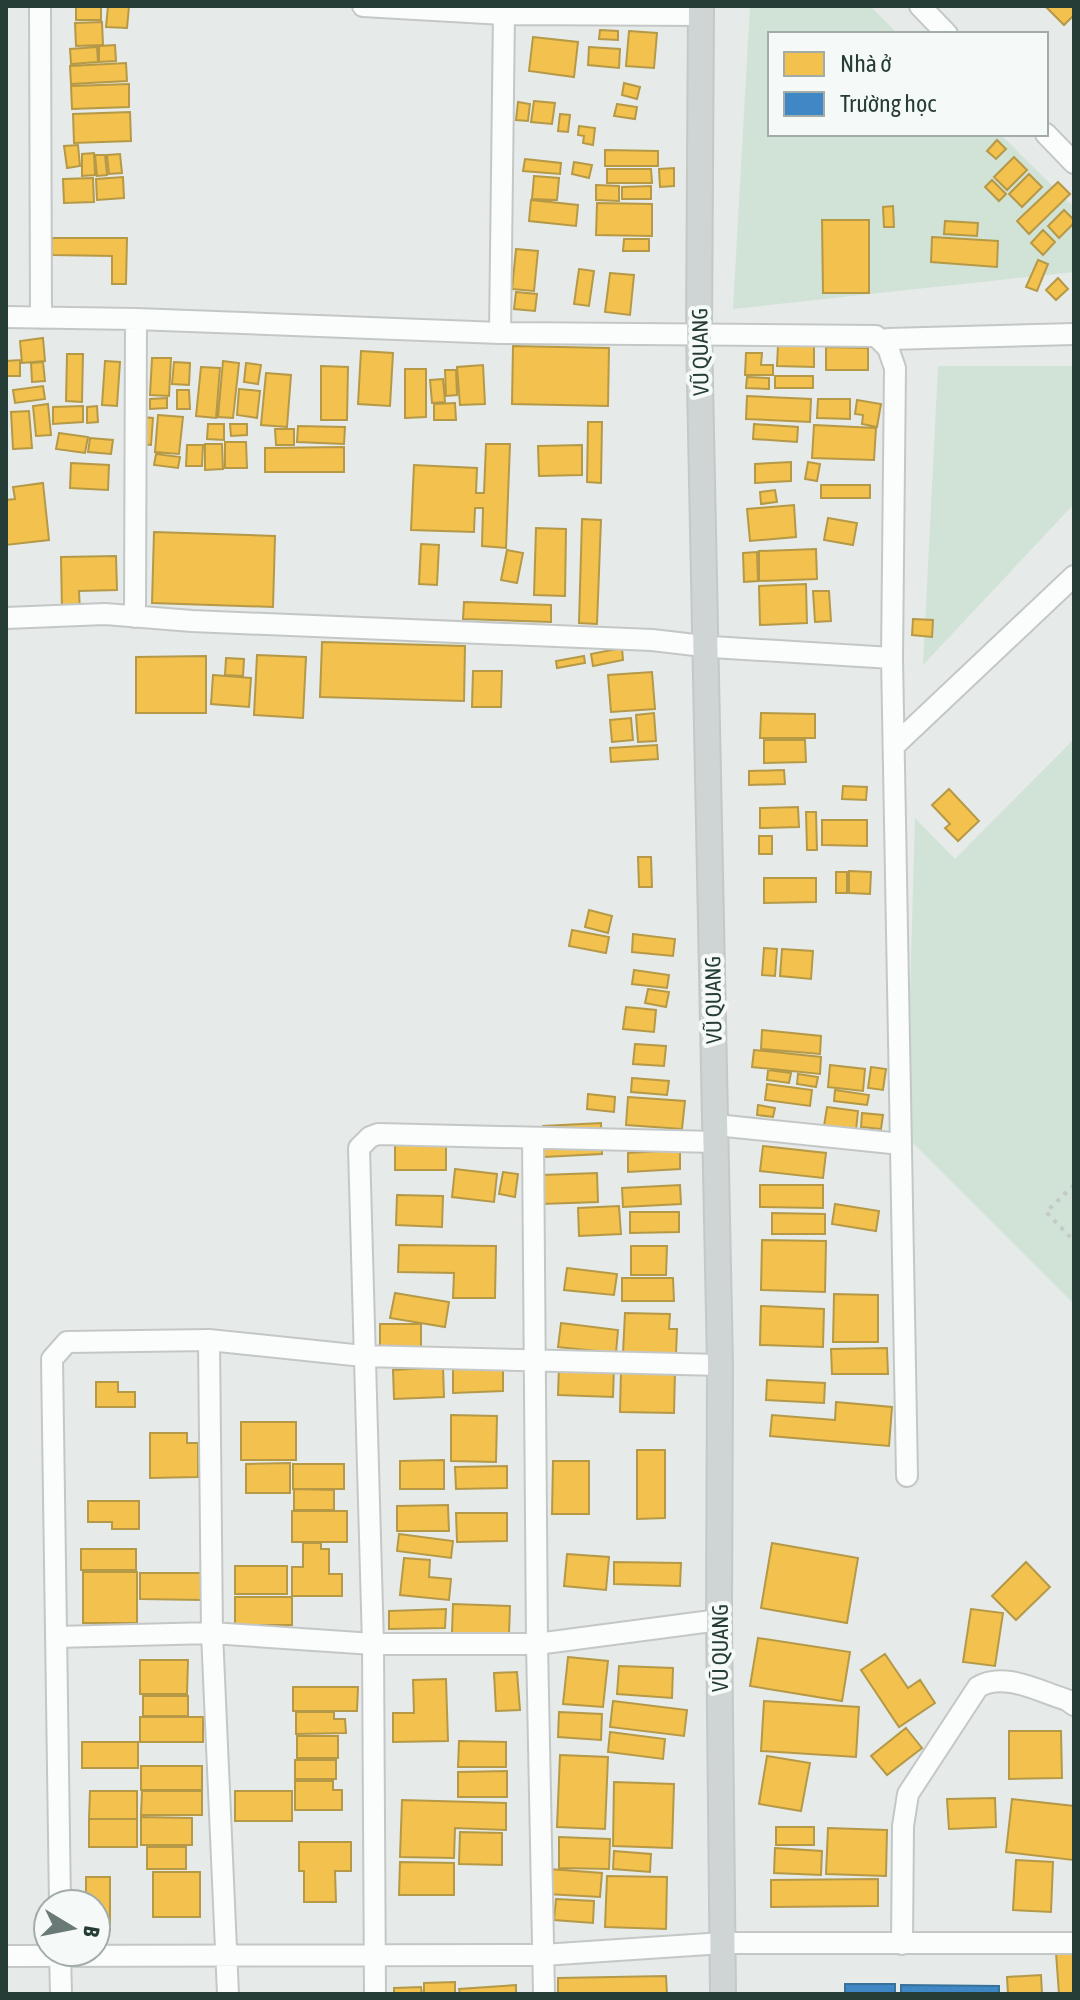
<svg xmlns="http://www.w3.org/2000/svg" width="1080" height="2000" font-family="'Asap Condensed',sans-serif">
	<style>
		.green { fill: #d1e2d7 }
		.homes { fill: #f2c14e; stroke: #b59947; stroke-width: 2 }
		.schools { fill: #3f88c5; stroke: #38719a; stroke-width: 2 }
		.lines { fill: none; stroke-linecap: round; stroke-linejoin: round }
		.minor-casing { stroke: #c3c8c6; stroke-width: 24 }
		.major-casing { stroke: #c3c9c7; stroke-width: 28 }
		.path { stroke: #c3cac7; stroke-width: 4; stroke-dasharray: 4 6; stroke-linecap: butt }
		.minor { stroke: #fbfcfc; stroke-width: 20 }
		.major { stroke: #cfd5d4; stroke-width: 24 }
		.labels { text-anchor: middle; stroke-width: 8; stroke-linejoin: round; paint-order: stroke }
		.street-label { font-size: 22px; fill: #263c36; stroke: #f5f9f7 }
	</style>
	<rect width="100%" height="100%" fill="#e6ebe9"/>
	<path class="green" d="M750,6h120l28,28h-128v100h230l74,73v65l-341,37z
		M938,366h136v138l-151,161z
		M1074,739v565l-168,-168 9,-318 40,41z"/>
	<path class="homes" d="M76,6h25v14h-25z
		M108,6h21l-2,22 -21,-1z
		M1045,6h29v9l-10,10z
		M102,22l1,23 -27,1 -1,-23z
		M600,30l18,1v9l-19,-1z
		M629,31l28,2 -3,35 -28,-2z
		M533,37l45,5 -4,35 -45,-6z
		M115,45l1,16 -17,1v-16z
		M97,47l1,15 -27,2 -1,-15z
		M589,47l31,2 -1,19 -31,-3z
		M126,63l1,18 -56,3 -1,-18z
		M624,83l16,4 -3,12 -15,-4z
		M129,84v23l-57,2 -1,-23z
		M534,101l21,2 -3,21 -21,-2z
		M518,102l12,2 -2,17 -12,-1z
		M617,104l20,3 -2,12 -21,-3z
		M130,112l1,29 -57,2 -1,-29z
		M560,114l10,1 -2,17 -10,-1z
		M579,126l16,2 -2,17 -10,-2 1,-7 -6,-1z
		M997,140l9,9 -10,10 -9,-8z
		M78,145l2,21 -13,2 -3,-22z
		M605,150l53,1v15h-53z
		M94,153l1,22 -13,1v-22z
		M120,154l2,19 -13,1 -2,-19z
		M95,155h10l2,20 -10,1z
		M1014,157l13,13 -20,20 -13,-13z
		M525,159l36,4 -1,11 -37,-3z
		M574,162l18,3 -3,13 -17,-4z
		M674,168v18l-14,1 -1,-18z
		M607,169h44l1,14h-45z
		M1029,174l13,13 -20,20 -13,-13z
		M534,176l25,2 -2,22 -25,-1z
		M123,177l1,21 -27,2 -1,-21z
		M93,178l1,24 -30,1 -1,-24z
		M992,180l14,14 -7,7 -14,-14z
		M1058,182l12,12 -41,40 -12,-13z
		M596,185l23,1v15l-23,-1z
		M651,186v13h-29v-12z
		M531,200l47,5 -2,21 -47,-5z
		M597,203l55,1v32l-56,-1z
		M893,206l1,21h-10l-1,-20z
		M1064,210l10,10v3l-15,15 -11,-12z
		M822,220h47v73h-46z
		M945,221l33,2 -1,13 -33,-2z
		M1043,230l12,12 -12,13 -12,-12z
		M932,237l66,4 -1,26 -66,-5z
		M52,238h75l-1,46h-14v-28l-60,-1z
		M624,239h25v12h-26z
		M516,249l22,2 -4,40 -22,-2z
		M1038,260l10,4 -11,27 -11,-4z
		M579,269l15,2 -5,35 -15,-2z
		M610,273l24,2 -4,40 -25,-3z
		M1058,278l10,11 -12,11 -10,-10z
		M516,292l21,2 -2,17 -21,-2z
		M43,338l2,23 -23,2 -2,-22z
		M778,345h36v22l-37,-1z
		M513,346l96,2 -1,58 -96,-2z
		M826,347l42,1v22h-42z
		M361,351l32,2 -3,53 -32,-2z
		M746,353h16l-1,12h12v10h-28z
		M67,354h16l-1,48 -16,-1z
		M152,358h19l-2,38 -19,-1z
		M20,360v16h-14v-15z
		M105,361l15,1 -3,44 -15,-1z
		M223,361l16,2 -6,55 -15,-1z
		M43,362l2,19 -13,1 -1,-19z
		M174,362l16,1 -1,22 -17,-1z
		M246,363l15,2 -3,19 -14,-2z
		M483,365l2,39 -25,1 -3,-38z
		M321,366l27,1 -1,53h-26z
		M201,367l19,1 -4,50 -20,-2z
		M405,369h21v48l-21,1z
		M445,370h11l1,25 -11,1z
		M266,373l25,2 -4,52 -26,-2z
		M775,376h38v12h-38z
		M747,377l22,1v11l-23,-1z
		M443,379l2,23 -13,1 -2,-23z
		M43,386l2,13 -30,4 -2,-13z
		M239,389l21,2 -3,27 -20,-3z
		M177,390h12l1,19h-13z
		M747,396l64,3 -1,23 -64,-3z
		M167,398v10l-17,1v-10z
		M818,399h32v20l-33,-1z
		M857,400l24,4 -4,23 -15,-3 1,-9 -8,-1z
		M455,403l1,17h-22v-16z
		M48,404l3,31 -15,1 -3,-30z
		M83,406v16l-30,2v-17z
		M97,406l1,16 -11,1v-16z
		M29,411l3,37 -19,1 -2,-37z
		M158,415l25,2 -4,37 -24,-2z
		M131,416l22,2 -2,27 -23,-2z
		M588,422h14l-1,61 -14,-1z
		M208,424h16v16l-17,-1z
		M230,424h17v11l-16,1z
		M754,424l44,3 -1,15 -44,-3z
		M814,425l62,3 -2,32 -62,-2z
		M298,426l47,1 -1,17 -47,-2z
		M275,429h19v16h-18z
		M59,433l29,4 -3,16 -29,-4z
		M90,438l23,2 -2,14 -23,-2z
		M225,442h21l1,26h-22z
		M205,444h17l1,25 -18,1z
		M486,444h24l-4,104 -24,-2 1,-38h-8l-1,24 -63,-2 3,-65 63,3 -1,25h8z
		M187,445h16l-1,21h-16z
		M582,445v30l-43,1 -1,-30z
		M344,447v25h-79v-24z
		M156,454l24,3 -2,11 -24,-3z
		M791,462v19l-36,2v-19z
		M808,462l12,2 -3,17 -12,-2z
		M71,463l38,2 -1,25 -38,-2z
		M43,483l6,57 -43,5v-45l9,-1 -2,-12z
		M821,485h49v13h-49z
		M775,490l2,12 -16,2 -1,-12z
		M794,505l2,32 -46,4 -3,-32z
		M828,518l29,5 -4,22 -29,-5z
		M582,519l19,1 -4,104 -18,-1z
		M536,528l30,1 -1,67 -31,-1z
		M154,532l121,4 -2,71 -121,-4z
		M421,544l18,1 -2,40 -18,-1z
		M816,549l1,30 -58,2v-30z
		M507,550l16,3 -6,30 -16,-3z
		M757,552l1,29 -14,1 -1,-29z
		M116,556l1,34 -38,1 1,21h-18l-1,-55z
		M806,584l1,39 -47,2 -1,-39z
		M813,591h16l2,30 -16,1z
		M464,602l87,3v17l-88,-3z
		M913,619l20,1 -1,17 -20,-2z
		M322,642l143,4 -1,55 -144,-4z
		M622,648l1,12 -30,6 -2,-12z
		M257,655l49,2 -3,61 -49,-3z
		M206,656v57h-70v-56z
		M584,656l1,7 -28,5 -1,-7z
		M226,658l18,1 -1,17 -18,-1z
		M473,671h29l-1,36h-29z
		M652,672l3,37 -44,3 -3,-37z
		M213,675l38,3 -2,29 -38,-3z
		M654,713l2,28 -18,1 -2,-27z
		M761,713l54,1v24h-55z
		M631,718l2,22 -21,2 -2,-22z
		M764,740h41l1,22 -42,1z
		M657,745l1,14 -47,3 -1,-14z
		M784,770l1,14 -36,1v-14z
		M843,786l24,1 -1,13 -24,-1z
		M949,789l30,32 -21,20 -13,-13 5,-4 -18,-19z
		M798,807l1,20 -39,1v-20z
		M806,812h10l1,38h-10z
		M822,820h45v26l-45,-1z
		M759,836h13v18h-13z
		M638,857h13l1,30h-13z
		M849,871l22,1 -1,22 -21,-1z
		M836,872h11v21h-11z
		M764,878h52v24l-52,1z
		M589,910l23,6 -4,17 -23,-6z
		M572,930l37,7 -3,16 -37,-7z
		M633,934l42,5 -2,17 -41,-4z
		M764,948l13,1 -2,27 -13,-1z
		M782,949l31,2 -2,28 -31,-3z
		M634,970l35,5 -2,13 -35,-4z
		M648,989l21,3 -3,15 -21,-4z
		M626,1007l30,3 -2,22 -31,-3z
		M762,1030l59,6 -1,18 -59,-5z
		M635,1044l31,2 -2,20 -31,-2z
		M754,1050l67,7 -1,17 -68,-7z
		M830,1065l35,4 -2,22 -35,-4z
		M871,1067l15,2 -3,21 -15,-2z
		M768,1070l23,3 -2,10 -22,-3z
		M798,1074l20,3 -2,10 -19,-3z
		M632,1078l37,3 -2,14 -36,-3z
		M767,1084l45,6 -2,16 -45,-6z
		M835,1090l34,5 -2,10 -33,-4z
		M588,1094l27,3 -1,15 -27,-3z
		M628,1097l57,4 -3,28 -56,-4z
		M758,1105l17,3 -2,9 -16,-2z
		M827,1107l31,4 -2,19 -32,-4z
		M862,1113l21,2 -2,14 -20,-2z
		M601,1123l1,31 -58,3 -1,-31z
		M395,1141h51v29h-51z
		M763,1146l63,7 -3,25 -63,-7z
		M680,1150v19l-52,3v-19z
		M455,1169l42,5 -3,28 -42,-5z
		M503,1172l15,2 -3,23 -16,-3z
		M597,1173l1,29 -57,2v-29z
		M680,1185l1,19 -58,3 -1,-19z
		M760,1185h63v23l-63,-1z
		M397,1195l46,1 -1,31 -46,-2z
		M835,1204l44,7 -3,20 -44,-7z
		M619,1206l2,28 -42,2 -1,-28z
		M630,1212h49v20l-49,1z
		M772,1213l53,1v20h-53z
		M762,1240l64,1 -1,51 -64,-2z
		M399,1245l97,1 -1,52h-42l1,-25 -56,-1z
		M631,1246h36l-1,29h-35z
		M567,1268l50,6 -3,21 -50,-5z
		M622,1278h51l1,23h-52z
		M395,1293l54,9 -4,25 -55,-9z
		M834,1294l44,1v47h-45z
		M761,1306l63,3 -1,38 -63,-2z
		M625,1313l45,1 -1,15h8l-1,25 -53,-1z
		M561,1323l57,7 -2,23 -58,-6z
		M380,1324h41v27l-41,1z
		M887,1348l1,26h-56l-1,-25z
		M503,1365v26l-50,2v-27z
		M559,1365l55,2 -1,30 -55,-2z
		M443,1367l1,30 -50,2 -1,-29z
		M621,1369l54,1 -1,43 -54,-1z
		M767,1380l58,3 -1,20 -58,-3z
		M96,1382h22v10h17v15h-39z
		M836,1402l56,5 -3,39 -119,-10 2,-21 63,5z
		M451,1415l46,1 -1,46 -45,-1z
		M241,1422h55v38h-55z
		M150,1433h37v10h11v34l-48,1z
		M637,1450h28v68l-28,1z
		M444,1460v29h-44v-28z
		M553,1461h36v53h-37z
		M290,1463v30h-44v-29z
		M293,1464h51v25h-51z
		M507,1466v22l-51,1 -1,-22z
		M294,1489l40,1v20h-40z
		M88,1501h51v28h-27v-7h-24z
		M448,1505l1,26h-52v-25z
		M292,1511h55v31h-55z
		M456,1513h51v28l-50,1z
		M399,1534l54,7 -2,17 -54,-7z
		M303,1543h18v6h8v25h13v22h-50v-29h11z
		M772,1543l86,15 -11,65 -86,-15z
		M81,1549h55v21h-55z
		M567,1554l42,3 -3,33 -42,-4z
		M404,1558l26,2 -1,17 22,2 -2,21 -49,-5z
		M614,1562l67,1 -1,23 -66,-2z
		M1026,1562l24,25 -34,33 -24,-24z
		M235,1566h52v28h-52z
		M83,1572h54v51h-54z
		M140,1573h62v27l-62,-1z
		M235,1597h57v28h-57z
		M453,1604l57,2 -1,28 -57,-1z
		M446,1609l-1,19 -56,1v-18z
		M971,1609l32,4 -8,53 -32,-4z
		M758,1638l92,14 -8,49 -92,-15z
		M885,1654l23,34 12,-8 15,23 -36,24 -38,-57z
		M568,1657l40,4 -5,46 -40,-3z
		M140,1660h48l-1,34h-47z
		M619,1666l54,2 -1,30 -55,-4z
		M517,1672l3,38 -24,1 -2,-38z
		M446,1679l2,62 -55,1v-29h21l-1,-33z
		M293,1687h65l-1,24h-64z
		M143,1696h45v20h-45z
		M613,1701l74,9 -3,26 -74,-9z
		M764,1701l95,6 -3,50 -95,-6z
		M296,1712h38v7h11l1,14 -50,1z
		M559,1712l43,2 -1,26 -43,-3z
		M140,1717h63v25h-63z
		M906,1728l16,20 -35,27 -16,-19z
		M1009,1731h52l1,47 -53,1z
		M610,1732l55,7 -2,20 -55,-7z
		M297,1736h41v22h-41z
		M459,1741l47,1v25h-48z
		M82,1742h56v26h-56z
		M560,1755l48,2 -3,72 -48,-2z
		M767,1756l43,7 -9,48 -42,-7z
		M295,1760h41v19h-41z
		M141,1766h61v24h-61z
		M507,1771v26h-49v-25z
		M295,1781h38v9h9v20h-47z
		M614,1782l60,2 -2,64 -59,-2z
		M90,1791h47v28h-48z
		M142,1791h60v24h-61z
		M235,1791h57v30h-57z
		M995,1798l1,29 -47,2 -2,-30z
		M1012,1799l62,7 -1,54 -67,-8z
		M402,1800l104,3v27l-51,-2 -1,30 -54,-1z
		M141,1817l51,1v27h-51z
		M89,1819h48v28h-48z
		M776,1827h38v18h-38z
		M828,1828l59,2 -1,46 -60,-2z
		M460,1832l42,1v32l-43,-1z
		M559,1837l51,2 -1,30 -50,-1z
		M299,1842h52v29h-16l1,31h-32v-31h-5z
		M147,1847h39v22h-39z
		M775,1848l47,3 -1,24 -47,-2z
		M614,1851l37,3 -1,18 -37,-3z
		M1016,1860l37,2 -2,50 -38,-2z
		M400,1862l54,1v32h-55z
		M549,1869l53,4 -2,24 -53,-3z
		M153,1872h47v45h-47z
		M607,1876l60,1 -1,52 -61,-2z
		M86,1877h24v53h-14v-26h-10z
		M878,1879v27l-107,1v-27z
		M556,1899l38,2 -1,22 -39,-3z
		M1074,1952v42h-15l-3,-41z
		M1041,1975l1,19h-34l-1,-17z
		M666,1976l1,18h-109v-16z
		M455,1982v12h-31v-11z
		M516,1985v9h-56l-1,-5z
		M421,1987l1,7h-28v-6z"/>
	<path class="schools" d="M845,1984h50v10h-50z
		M901,1985l98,1v8h-98z"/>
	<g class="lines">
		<g class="minor-casing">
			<path id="minor" d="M40,6l1,312
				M363,6l141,8 197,1
				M920,6l27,28
				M1046,134l28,29
				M6,317l130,2 364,14 376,3 12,12 7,20 -3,290 15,818
				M500,333l4,-319
				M888,348v-9l186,-5
				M135,617l1,-298
				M6,618l99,-4 87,7 460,19 60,7 180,11
				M895,745l179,-169
				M716,1125l185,19
				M533,1138l4,506 7,350
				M209,1340l3,293 16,361
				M56,1637l156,-4 161,11h164l182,-24
				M60,1904l-8,-545 15,-17 142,-2 154,16 357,9
				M902,1944l1,-118 5,-32 70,-107c26,-16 62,5 89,13l7,5
				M60,1952l1,42
				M6,1956l537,-1 180,-12h351
				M375,1994l-2,-350 -14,-496 11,-11 8,-3 337,8"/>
		</g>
		<g class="major-casing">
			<path id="major" d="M701,6l-2,327 21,1032 -1,255 4,374"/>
		</g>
		<path class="path" d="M1074,1185l-28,27 28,29"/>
		<use href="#minor" class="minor"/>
		<use href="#major" class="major"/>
	</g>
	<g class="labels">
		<g class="street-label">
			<text transform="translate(700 352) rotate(-91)" y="8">VŨ QUANG</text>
			<text transform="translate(713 1000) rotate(-91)" y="8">VŨ QUANG</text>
			<text transform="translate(720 1648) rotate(-90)" y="8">VŨ QUANG</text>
		</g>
	</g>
	<rect width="1080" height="2000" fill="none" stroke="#263c36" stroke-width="16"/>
	<rect x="768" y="32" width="280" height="104" fill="#f5f9f7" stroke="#a2adaa" stroke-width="2"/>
	<rect x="784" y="52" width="40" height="24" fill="#f2c14e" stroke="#a2adaa" stroke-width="2"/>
	<text x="840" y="72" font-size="24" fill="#263c36">Nhà ở</text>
	<rect x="784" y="92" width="40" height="24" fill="#3f88c5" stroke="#a2adaa" stroke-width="2"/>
	<text x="840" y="112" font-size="24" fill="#263c36">Trường học</text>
	<g transform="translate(72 1928) rotate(100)"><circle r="38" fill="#f5f9f7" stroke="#a2adaa" stroke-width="2"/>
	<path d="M0-6L14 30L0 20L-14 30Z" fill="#697975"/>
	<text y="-12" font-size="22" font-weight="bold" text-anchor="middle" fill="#263c36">B</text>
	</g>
</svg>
